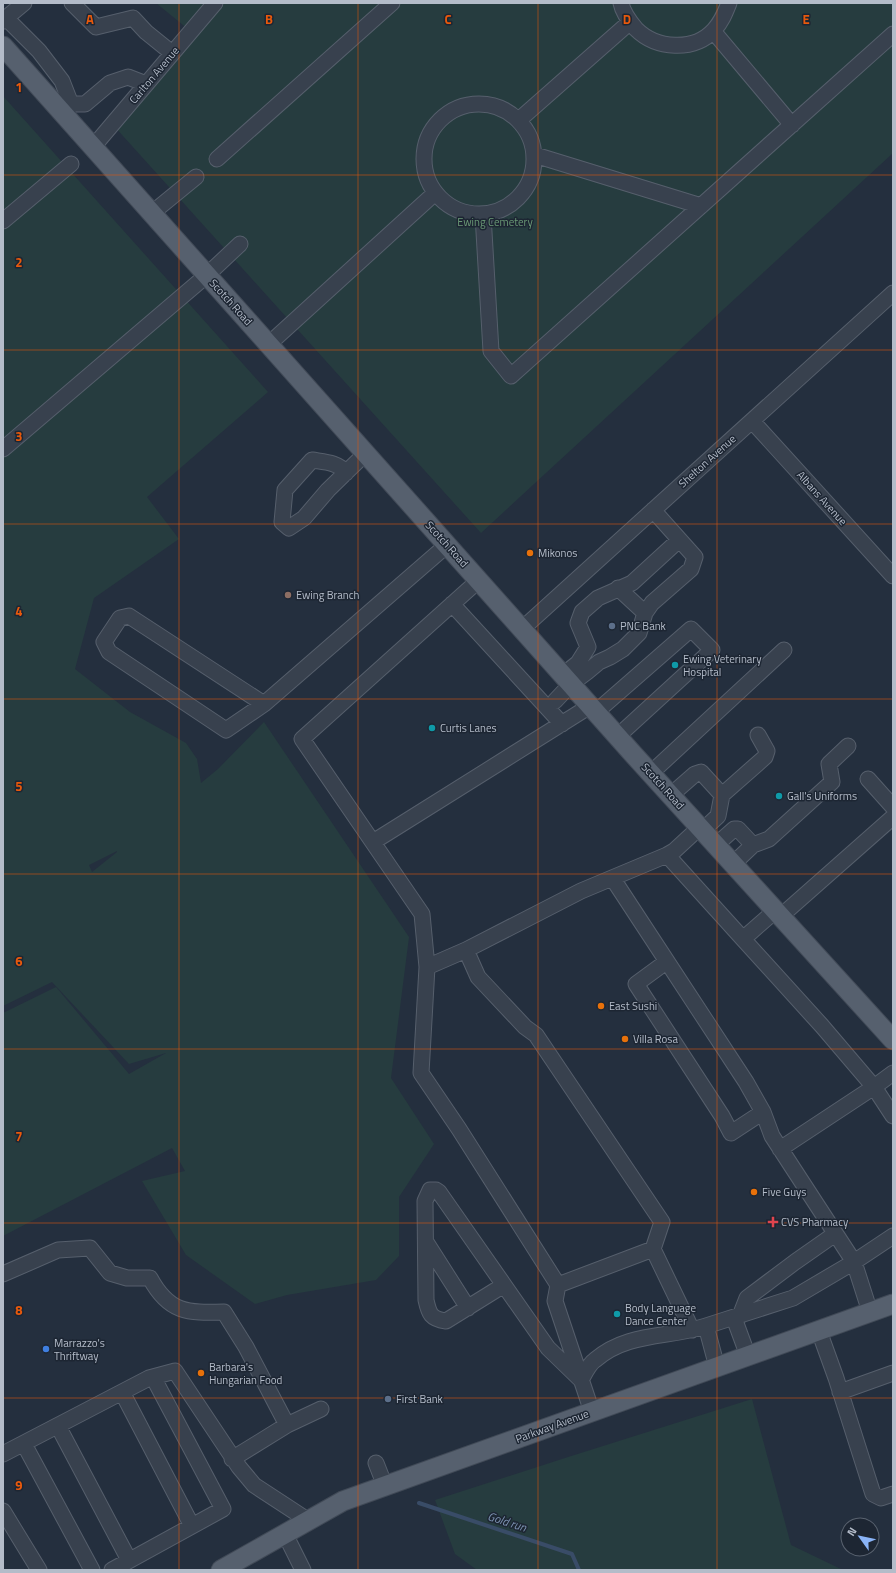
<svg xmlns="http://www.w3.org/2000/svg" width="896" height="1573" font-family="'Titillium Web',sans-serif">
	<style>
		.green { fill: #263c3f; fill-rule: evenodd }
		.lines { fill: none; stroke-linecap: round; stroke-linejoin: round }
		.stream { stroke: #394c67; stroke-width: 4 }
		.minor-casing { stroke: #565f6c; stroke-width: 17 }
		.major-casing { stroke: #414a57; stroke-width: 21 }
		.minor { stroke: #38414e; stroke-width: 15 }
		.major { stroke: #56606e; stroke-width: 19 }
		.grid { fill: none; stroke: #e8590c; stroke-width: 1; stroke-opacity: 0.55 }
		.food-dot { fill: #e8710a; stroke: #1d2633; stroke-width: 1.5 }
		.education-dot { fill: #8d6e63; stroke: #1d2633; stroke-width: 1.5 }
		.service-dot { fill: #5c6f8a; stroke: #1d2633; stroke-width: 1.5 }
		.culture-dot { fill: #0f9aa8; stroke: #1d2633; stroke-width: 1.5 }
		.health-dot { fill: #e0444e; stroke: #1d2633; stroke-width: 1.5 }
		.shop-dot { fill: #3f7fe0; stroke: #1d2633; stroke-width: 1.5 }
		.labels { text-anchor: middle; stroke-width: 3; stroke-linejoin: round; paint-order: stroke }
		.street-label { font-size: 11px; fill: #b4bcc9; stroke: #1d2633 }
		.park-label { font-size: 11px; fill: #6b9a76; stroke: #1d2633 }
		.poi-label { font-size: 11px; fill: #b4bcc9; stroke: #1d2633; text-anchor: start }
		.water-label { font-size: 12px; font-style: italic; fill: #7c92b1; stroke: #1d2633 }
		.grid-label { font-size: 13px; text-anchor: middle; font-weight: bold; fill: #e8590c; stroke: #1d2633; stroke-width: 3; stroke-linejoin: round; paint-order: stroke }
	</style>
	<rect width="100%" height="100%" fill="#242f3e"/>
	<path class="green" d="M156,3h737v150l-412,380 -367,-407 80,-92z
		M3,96l265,296 -121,105 32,42 -85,59 -19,71 55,43 56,31 11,16 4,24 17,-14 46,-47 145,215 -18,141 43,66 -35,53v59l-23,24 -89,15 -32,9 -69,-49 -44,-74 43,-10 -13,-23 -169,88v-223l53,-26 73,87 37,-21 -37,11 -77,-82 -49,24zM117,851v1l-25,20 -3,-7z
		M752,1399l39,146 52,25h-366l-22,-16 -20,-54 130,-42z"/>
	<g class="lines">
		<path class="stream" d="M419,1503l153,51 7,16"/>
		<g class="minor-casing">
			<path id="minor" d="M72,3l24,24 37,-9 13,14 26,21
				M621,3c2,10 9,19 15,26 20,20 58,23 78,1 8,-9 11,-17 15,-27
				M6,18l18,-15
				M3,21l3,-3 33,33 23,30 9,23 -6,12
				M713,31l79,94
				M424 159a55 55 0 1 1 110 0a55 55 0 1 1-110 0Z
				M71,104h14l25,-21 18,-6 18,7
				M520,119l110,-97
				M93,147l122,-144
				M535,155l166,51
				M217,159l175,-156
				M152,213l44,-36
				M483,215l8,136 20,25 382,-342
				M3,221l68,-57
				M269,344l166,-151
				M752,421l141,155
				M3,449l204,-174 33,-31
				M346,473c-8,-11 -22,-11 -34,-13l-27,30 -3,32 7,6 15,-10 24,-28 38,-37
				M618,588l27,25
				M452,604l110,120
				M522,629l371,-336
				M563,675l15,-12 10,-16 -10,-24 4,-11 16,-14 34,-15 47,-43
				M555,701l16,-17 16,-12 12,-10 11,-5 13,-8 16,-16 6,-20 7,-10 39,-34 4,-12 -42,-47
				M264,704l-135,-88 -9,2 -16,24 5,10 117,78 38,-26 183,-159
				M596,712l95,-83 21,21 -94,86
				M651,773l133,-123
				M868,779l25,28
				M671,795l24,-21 6,-2 21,23 -4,21 -15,14
				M722,795l43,-38 2,-6 -9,-16
				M700,827l-26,24 -7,4 76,84
				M373,842l217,-136
				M716,845l18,-16h4l15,16 -20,19
				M753,845l16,-6 63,-57 -3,-18 19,-18
				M613,879l133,203 17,30 9,24 82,126 16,50
				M776,910l-33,29 79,87 52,61 -94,62
				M781,916l112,-99
				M466,950l12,27 47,50 11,8 126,187 -9,27 39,81
				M666,962l-30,22 86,132 9,17 32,-21
				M427,967l-5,-53 -120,-175 177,-159
				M893,1073l-19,14 19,29
				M426,1242l42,66
				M3,1274l55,-24 32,-2 20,25 17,5h23c19,35 37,35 74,34l22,35 41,78
				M504,1285l-58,36c-15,-2 -17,-7 -20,-21l-1,-99 5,-11h6l3,2 109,156 33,32c4,-7 8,-16 14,-20 32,-28 73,-22 111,-34l11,41
				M558,1285l95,-36
				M740,1316l7,-18 48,-36 40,-28
				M734,1318l14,38
				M706,1326l87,-28 61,-36 39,-26
				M819,1331l17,47 37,116 8,4 12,-4
				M122,1392l70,134
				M840,1392l53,-19
				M592,1412l-37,-111 3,-16 -99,-156 -38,-56 6,-106 39,-17 115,-59 86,-36
				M58,1426l71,134
				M24,1444l68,126
				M3,1454l146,-76 26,-7 64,96 15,18 55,36
				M232,1459l55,-34 34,-16
				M376,1463l9,23
				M3,1511l36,59
				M285,1534l18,36
				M112,1570l111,-61 -70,-132"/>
		</g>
		<g class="major-casing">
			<path id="major" d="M3,46l630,708 260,286
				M221,1570l122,-69 550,-197"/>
		</g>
		<use href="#minor" class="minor"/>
		<use href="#major" class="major"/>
	</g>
	<path class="grid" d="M179,3v1567M358,3v1567M538,3v1567M717,3v1567M3,175h890M3,350h890M3,524h890M3,699h890M3,874h890M3,1049h890M3,1223h890M3,1398h890"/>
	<g class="food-dot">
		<circle cx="530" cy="553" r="4"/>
		<circle cx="601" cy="1006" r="4"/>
		<circle cx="625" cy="1039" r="4"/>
		<circle cx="754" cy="1192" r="4"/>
		<circle cx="201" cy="1373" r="4"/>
	</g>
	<circle class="education-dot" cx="288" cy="595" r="4"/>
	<g class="service-dot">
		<circle cx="612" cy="626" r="4"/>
		<circle cx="388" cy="1399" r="4"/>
	</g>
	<g class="culture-dot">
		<circle cx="675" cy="665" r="4"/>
		<circle cx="432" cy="728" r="4"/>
		<circle cx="779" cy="796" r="4"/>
		<circle cx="617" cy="1314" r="4"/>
	</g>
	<path class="health-dot" d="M771 1216h4v4h4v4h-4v4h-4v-4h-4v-4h4z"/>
	<circle class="shop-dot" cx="46" cy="1349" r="4"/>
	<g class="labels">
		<g class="street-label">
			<text transform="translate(154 75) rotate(-50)" y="4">Carlton Avenue</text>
			<text transform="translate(231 302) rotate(48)" y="4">Scotch Road</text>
			<text transform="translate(707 461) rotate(-42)" y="4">Shelton Avenue</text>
			<text transform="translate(822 498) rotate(48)" y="4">Albans Avenue</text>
			<text transform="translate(447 544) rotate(48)" y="4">Scotch Road</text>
			<text transform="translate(663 786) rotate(48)" y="4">Scotch Road</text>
			<text transform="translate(552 1426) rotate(-20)" y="4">Parkway Avenue</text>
		</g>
		<g class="park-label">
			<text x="495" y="226">Ewing Cemetery</text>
		</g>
		<g class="poi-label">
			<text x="538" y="557">Mikonos</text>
			<text x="296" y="599">Ewing Branch</text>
			<text x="620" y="630">PNC Bank</text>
			<text x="683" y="663">Ewing Veterinary<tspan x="683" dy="13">Hospital</tspan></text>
			<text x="440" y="732">Curtis Lanes</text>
			<text x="787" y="800">Gall's Uniforms</text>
			<text x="609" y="1010">East Sushi</text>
			<text x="633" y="1043">Villa Rosa</text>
			<text x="762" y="1196">Five Guys</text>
			<text x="781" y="1226">CVS Pharmacy</text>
			<text x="625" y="1312">Body Language<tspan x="625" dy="13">Dance Center</tspan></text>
			<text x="54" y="1347">Marrazzo's<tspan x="54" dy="13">Thriftway</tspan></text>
			<text x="209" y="1371">Barbara's<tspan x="209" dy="13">Hungarian Food</tspan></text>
			<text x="396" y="1403">First Bank</text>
		</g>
		<g class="water-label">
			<text transform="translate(507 1522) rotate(18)" y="4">Gold run</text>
		</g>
	</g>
	<g class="grid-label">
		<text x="90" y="24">A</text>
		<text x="269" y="24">B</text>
		<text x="448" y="24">C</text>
		<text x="627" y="24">D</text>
		<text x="806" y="24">E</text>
		<text x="19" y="92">1</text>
		<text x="19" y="267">2</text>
		<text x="19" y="441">3</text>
		<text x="19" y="616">4</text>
		<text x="19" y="791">5</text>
		<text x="19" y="966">6</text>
		<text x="19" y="1141">7</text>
		<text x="19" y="1315">8</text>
		<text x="19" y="1490">9</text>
	</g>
	<rect width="896" height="1573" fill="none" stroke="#b4bcc9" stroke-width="8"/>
	<g transform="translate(860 1537) rotate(303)"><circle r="19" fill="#1d2633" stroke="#59626f"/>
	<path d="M0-3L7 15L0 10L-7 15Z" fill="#8ab4f8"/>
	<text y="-6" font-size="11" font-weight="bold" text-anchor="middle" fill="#b4bcc9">N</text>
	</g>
</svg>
